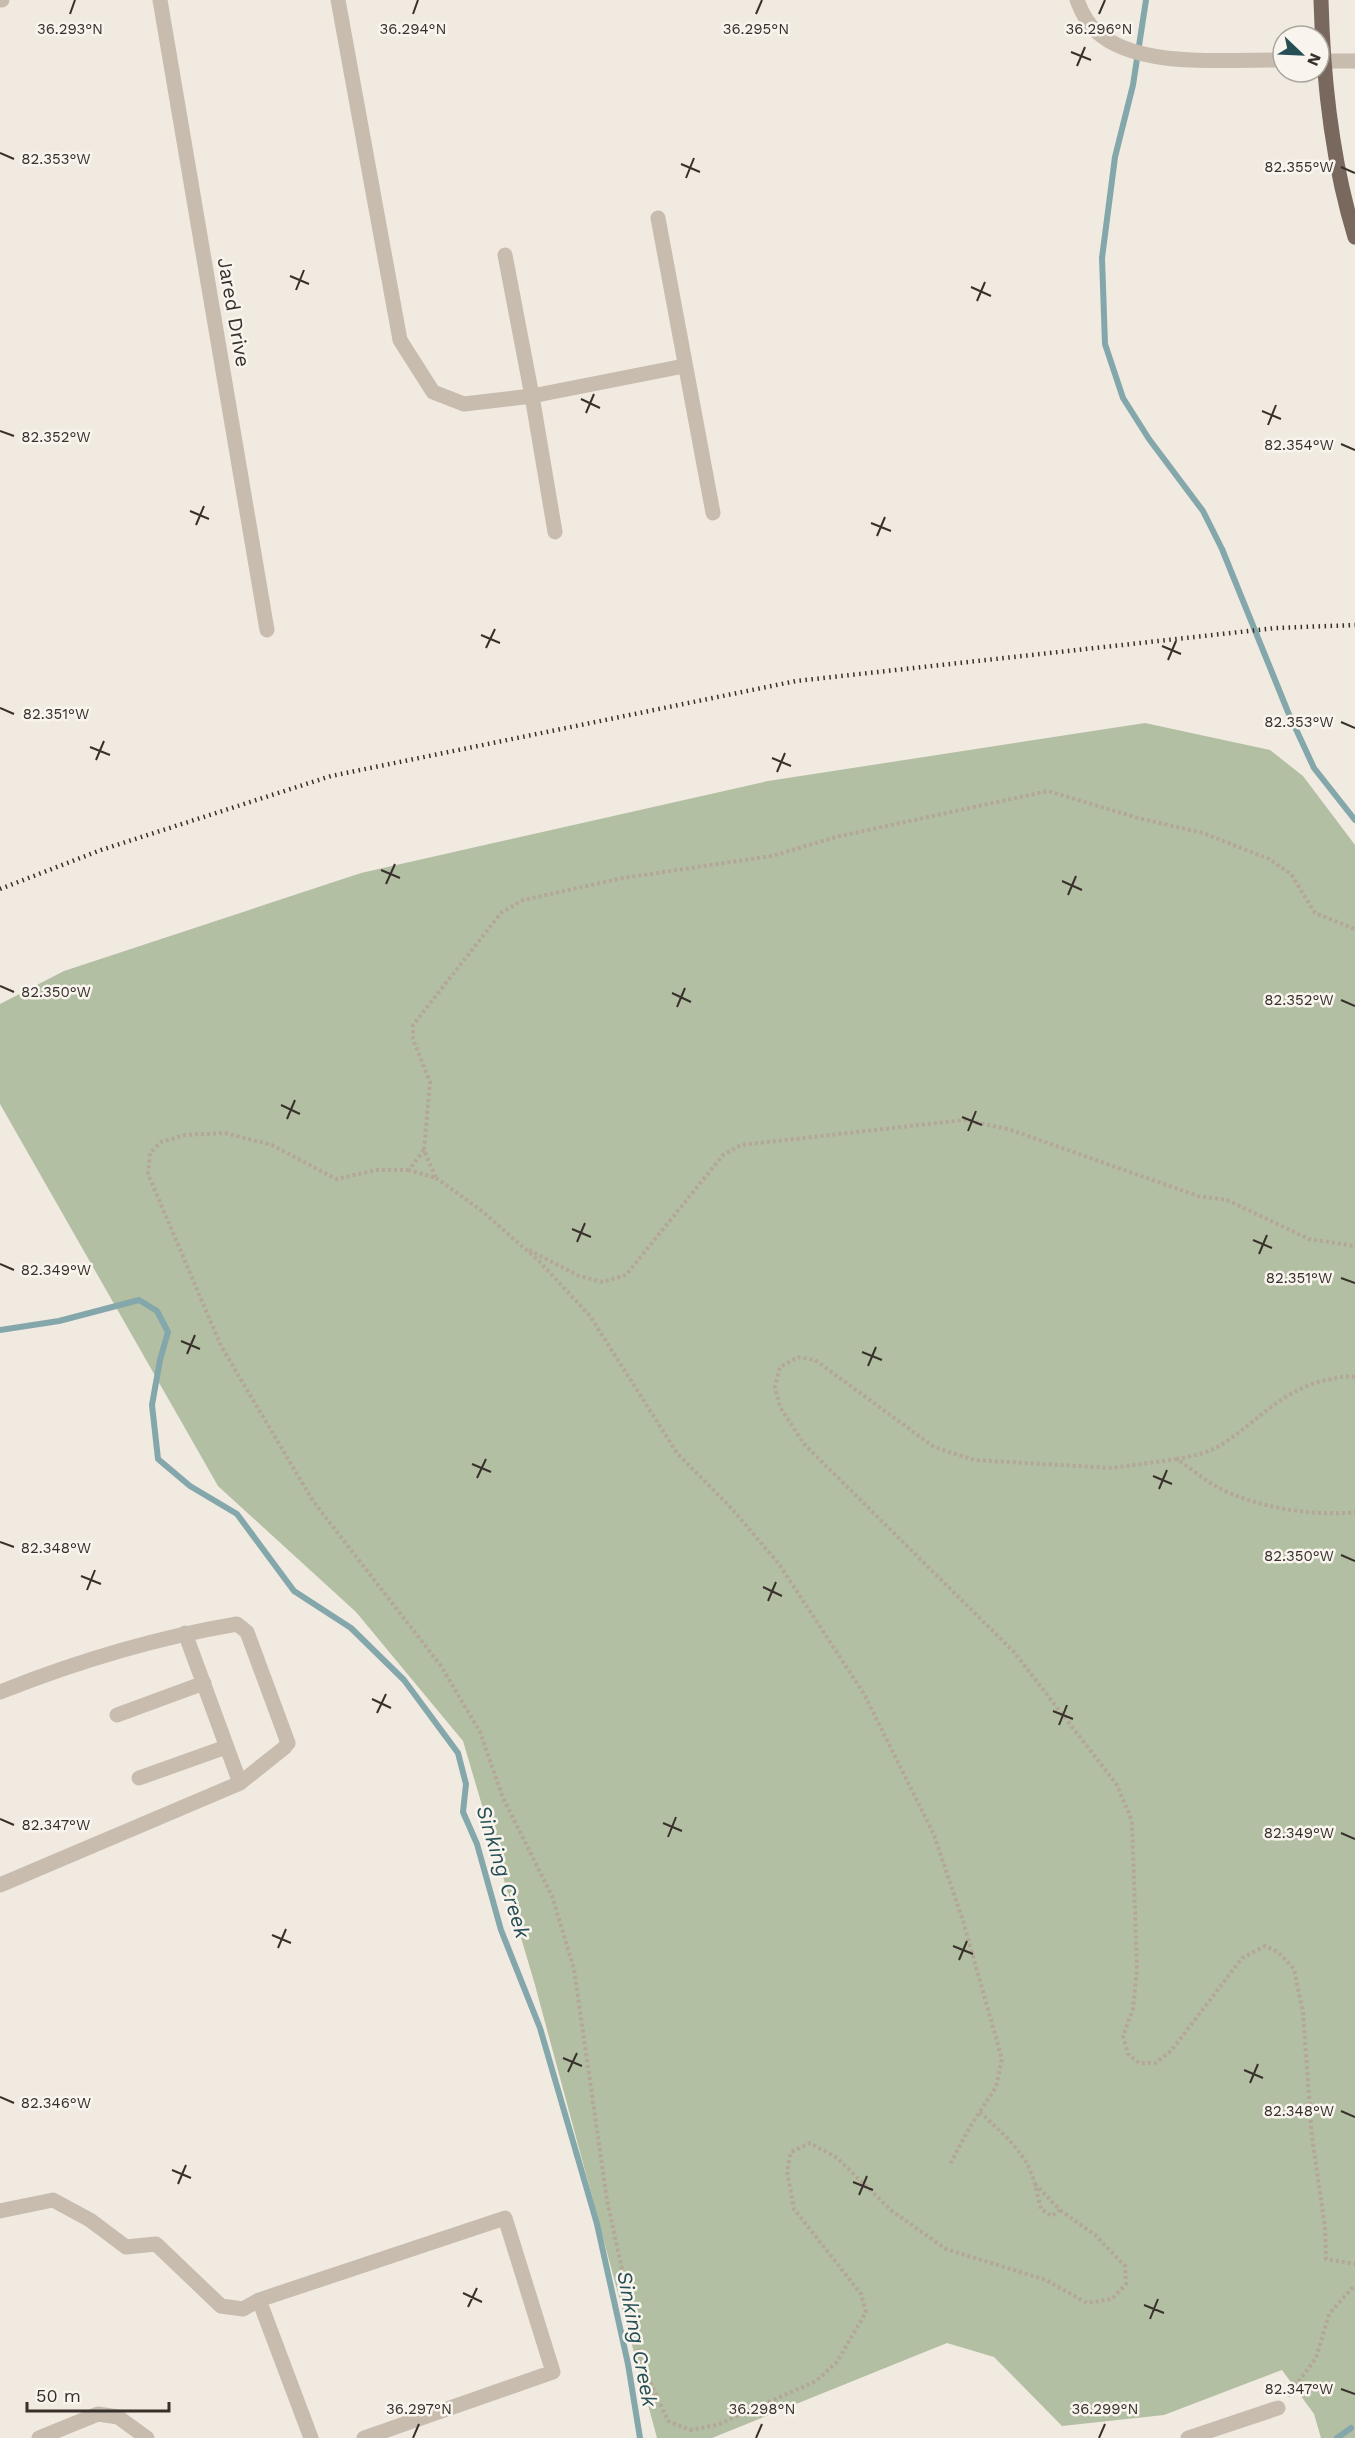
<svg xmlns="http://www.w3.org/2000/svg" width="1355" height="2438" font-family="'Work Sans',sans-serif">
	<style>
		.green { fill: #b3bfa2 }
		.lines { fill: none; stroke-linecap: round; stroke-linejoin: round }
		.stream { stroke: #83a7ab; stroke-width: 6 }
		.path { stroke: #b4a698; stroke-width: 4; stroke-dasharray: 3 3; stroke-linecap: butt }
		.minor { stroke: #c8bcae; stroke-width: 15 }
		.major { stroke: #78685e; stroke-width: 15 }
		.rail { stroke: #37302b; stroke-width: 4.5; stroke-dasharray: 1.5 4.5; stroke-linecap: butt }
		.ticks { fill: none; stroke: #37302b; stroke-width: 2 }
		.labels { text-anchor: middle; stroke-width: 5; stroke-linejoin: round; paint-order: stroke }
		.street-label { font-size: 20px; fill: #37302b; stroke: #f9f4ed }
		.water-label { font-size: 21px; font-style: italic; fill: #254f55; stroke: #f9f4ed }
		.ticks-label { font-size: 15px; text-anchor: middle; fill: #37302b; stroke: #f9f4ed; stroke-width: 5; stroke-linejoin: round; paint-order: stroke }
	</style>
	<rect width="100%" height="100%" fill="#f1eae1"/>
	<path class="green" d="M1145,723l125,27 33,26 52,69v1593h-34l-7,-24 -32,-44 -118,45 -102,11 -68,-69 -47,-14 -235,95h-55l-122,-453 -72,-244 -107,-129 -138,-126 -218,-382v-100l64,-33 297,-98 407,-92z"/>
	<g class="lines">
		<path class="stream" d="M1146,0l-13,85 -18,72 -13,101 3,86 18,54 26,41 54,72 19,38 66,163 26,56 41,52
			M0,1330l59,-9 80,-21 18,11 11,21 -8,28 -8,45 6,54 32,27 47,28 57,77 57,37 53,52 54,73 8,31 -3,28 14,32 24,86 39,98 57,196 31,140 12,74
			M1337,2438l14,-10"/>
		<path class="path" d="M424,1150l-15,20 27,8 -12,-28 6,-68 -17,-43v-14l88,-112 22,-13 100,-22 149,-22 64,-19 212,-46 90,27 65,15 66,26 22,15 24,39 40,16
			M409,1170h-32l-41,9 -64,-34 -47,-12 -40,2 -24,7 -11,11 -2,21 73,172 92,155 128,165 39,66 23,66 49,98 22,73 33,231 36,167 25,54 22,9 27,-5 99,-44 21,-19 29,-50 -5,-18 -67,-85 -7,-38 4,-19 19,-9 27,15 55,53 54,38 100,31 41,23 25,-4 14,-15 -1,-18 -30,-31 -35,-25
			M436,1178l46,33 57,50 51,55 87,137 55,56 47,55 85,130 70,141 29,86 39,138 -6,28 -26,40 -21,39
			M529,1250l50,26 24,6 23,-7 97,-120 18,-10 223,-25 44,9 190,67 29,4 82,39 46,7
			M1355,1377c-10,-2 -18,1 -28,3 -43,8 -70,42 -106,65 -13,8 -29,11 -44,14 13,9 27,21 42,29 36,19 96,29 136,24
			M1177,1459l-65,9 -138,-8 -40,-13 -119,-87 -17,-3 -18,10 -5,20 5,20 24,37 210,208 103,133 15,36 5,148 -4,40 -10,27 5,18 11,9h16l16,-12 71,-93 23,-12 13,6 16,17 9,44 9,124 13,90 1,32 29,5
			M980,2112c18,18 42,36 51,61 5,11 7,25 10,36l11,7 8,-6 -26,-27
			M1288,2396l28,-38 13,-44 26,-29"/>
		<path class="minor" d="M0,0h2
			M160,0l107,630
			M338,0l62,340 33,52 31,12 68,-8 152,-30
			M1077,0c4,11 10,23 19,31 41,39 134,28 187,29
			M1319,61h36
			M658,218l55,295
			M505,255l27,141 23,136
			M185,1633l55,150
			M0,1692c78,-31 154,-54 237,-68l10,8 41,111 -4,5 -44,35 -240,102
			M117,1715l87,-32
			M139,1778l87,-31
			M0,2211l53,-11 37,20 36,27 30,-3 65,62 22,3 16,-9 246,-82 48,154 -189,66
			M259,2300l52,138
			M39,2438l59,-24 20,3 29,21
			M1188,2438l90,-30"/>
		<path class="major" d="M1321,0c2,78 11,162 34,237"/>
		<path class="rail" d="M0,889l101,-39 230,-74 465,-95 480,-53 79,-3"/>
	</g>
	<path class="ticks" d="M70,14l5,-14M413,14l5,-14M756,14l6,-14M1099,14l6,-14M1071,52l20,8M1077,66l8,-19M0,153l14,6M681,164l19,8M1341,167l14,6M686,178l8,-20M290,276l19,8M971,287l20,9M296,290l8,-20M977,301l8,-19M581,399l19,9M1262,411l19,8M586,413l8,-19M1268,425l8,-20M0,431l14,5M1341,444l14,6M190,511l19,8M871,523l20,8M196,525l8,-19M877,536l8,-19M481,635l19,8M1162,646l19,8M486,648l9,-19M1168,660l8,-19M0,708l14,6M1341,722l14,6M90,747l20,8M772,758l19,8M96,760l8,-19M777,772l8,-19M381,870l19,8M1062,881l20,9M386,884l9,-20M1068,895l8,-19M0,986l14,6M672,993l19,9M1341,1000l14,6M677,1007l8,-19M281,1105l19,9M962,1117l20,8M287,1119l8,-19M968,1131l8,-20M572,1229l19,8M1253,1240l19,8M577,1242l8,-19M1259,1254l8,-19M0,1264l14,6M1341,1278l14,5M181,1341l19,8M862,1352l20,8M187,1354l8,-19M868,1366l8,-19M472,1464l19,8M1153,1476l19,8M477,1478l9,-19M1159,1489l8,-19M0,1542l14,5M1341,1555l14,6M81,1576l20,8M763,1587l19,9M87,1590l8,-20M768,1601l8,-19M372,1699l19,9M1053,1711l20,8M377,1713l9,-19M1059,1725l8,-20M0,1819l14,6M663,1823l19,8M1341,1833l14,6M668,1837l8,-20M272,1935l19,8M953,1946l20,8M278,1948l8,-19M959,1960l8,-19M563,2058l19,8M1244,2070l19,8M568,2072l9,-19M1250,2083l8,-19M0,2097l14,6M1341,2111l14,6M172,2170l19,8M853,2182l20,8M178,2184l8,-19M859,2195l8,-19M463,2293l19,9M1144,2305l20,8M468,2307l9,-19M1150,2319l8,-20M1341,2389l14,5M413,2438l6,-14M756,2438l6,-14M1099,2438l6,-14"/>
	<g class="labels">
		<g class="street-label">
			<text transform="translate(234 312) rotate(80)" y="7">Jared Drive</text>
		</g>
		<g class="water-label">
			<text transform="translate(503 1872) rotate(73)" y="7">Sinking Creek</text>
			<text transform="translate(637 2339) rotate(79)" y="7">Sinking Creek</text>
		</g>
	</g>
	<g class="ticks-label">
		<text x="70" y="34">36.293°N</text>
		<text x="413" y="34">36.294°N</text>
		<text x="756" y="34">36.295°N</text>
		<text x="1099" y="34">36.296°N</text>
		<text x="56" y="164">82.353°W</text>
		<text x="1299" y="172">82.355°W</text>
		<text x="56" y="442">82.352°W</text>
		<text x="1299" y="450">82.354°W</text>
		<text x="56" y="719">82.351°W</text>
		<text x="1299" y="727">82.353°W</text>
		<text x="56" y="997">82.350°W</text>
		<text x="1299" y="1005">82.352°W</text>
		<text x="56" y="1275">82.349°W</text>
		<text x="1299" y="1283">82.351°W</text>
		<text x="56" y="1553">82.348°W</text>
		<text x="1299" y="1561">82.350°W</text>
		<text x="56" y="1830">82.347°W</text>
		<text x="1299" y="1838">82.349°W</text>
		<text x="56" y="2108">82.346°W</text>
		<text x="1299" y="2116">82.348°W</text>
		<text x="1299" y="2394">82.347°W</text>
		<text x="419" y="2414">36.297°N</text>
		<text x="762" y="2414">36.298°N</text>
		<text x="1105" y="2414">36.299°N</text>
	</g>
	<g transform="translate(1301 54) rotate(113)"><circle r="28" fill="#f9f4ed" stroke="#aba69f" stroke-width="1.5"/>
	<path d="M0-4.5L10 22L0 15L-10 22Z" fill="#254f55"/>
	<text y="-9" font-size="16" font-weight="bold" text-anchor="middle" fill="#37302b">N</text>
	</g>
	<path d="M27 2402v9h142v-9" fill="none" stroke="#37302b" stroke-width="3"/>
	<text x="36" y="2402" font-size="18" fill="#37302b" stroke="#f9f4ed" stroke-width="4.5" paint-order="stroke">50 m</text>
</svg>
